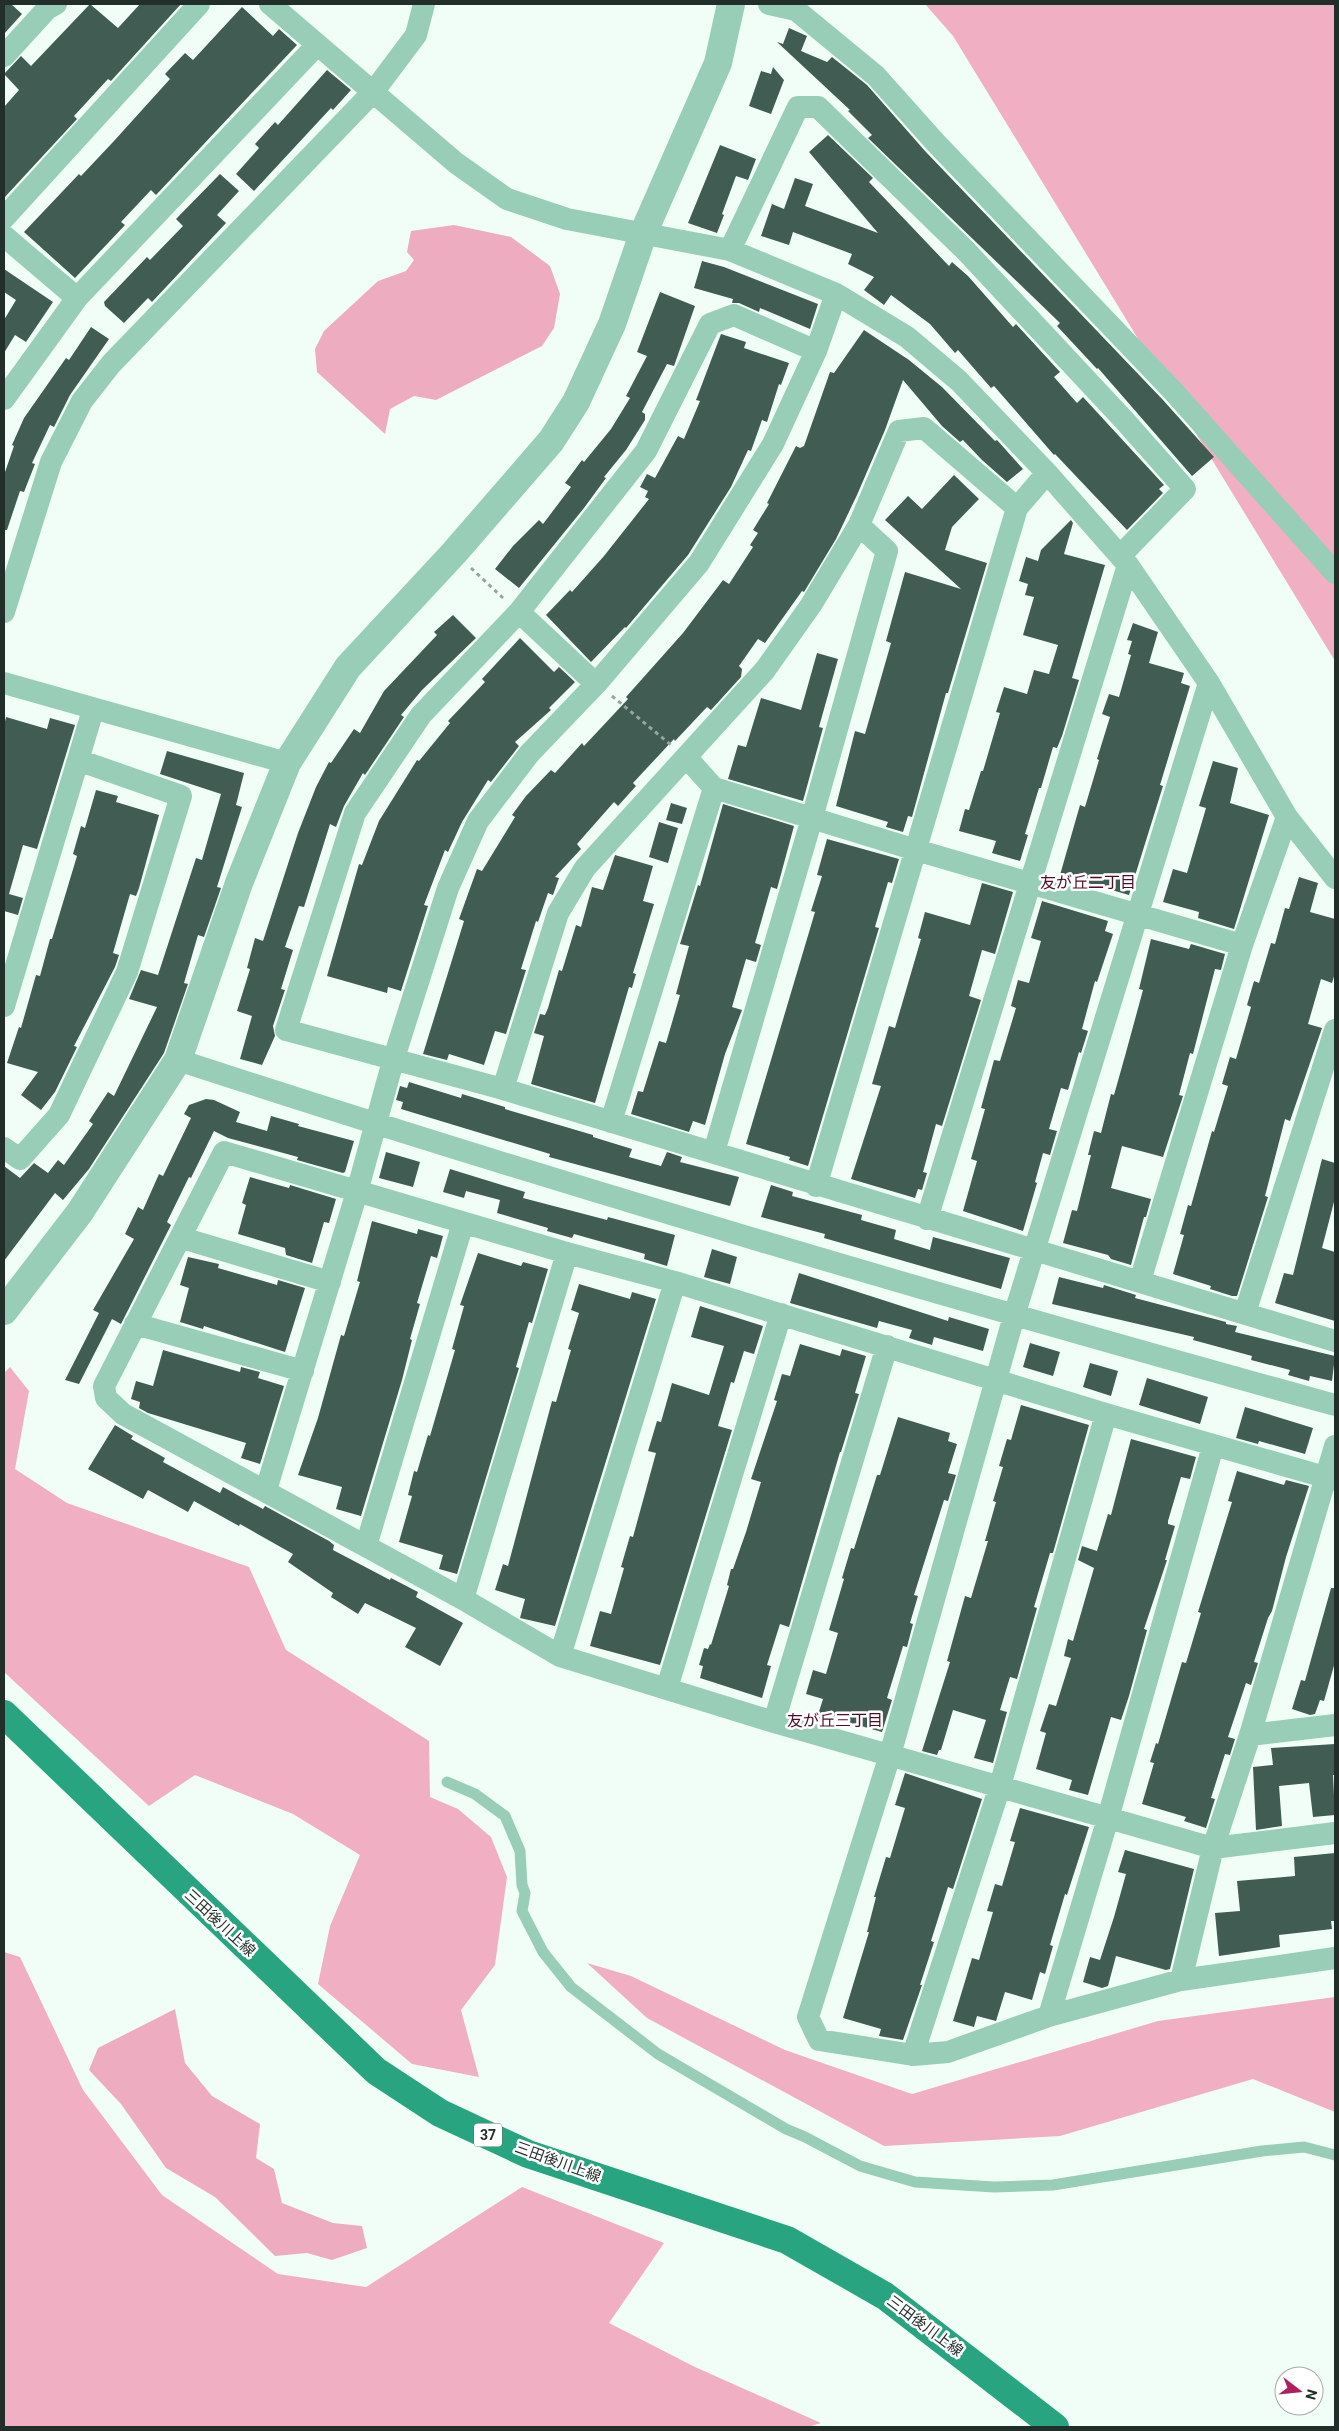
<svg xmlns="http://www.w3.org/2000/svg" width="1339" height="2431" font-family="Roboto,'Noto Sans JP',sans-serif">
	<style>
		.forest { fill: #f0afc3 }
		.water { fill: #edacc0 }
		.building { fill: #415d53 }
		.lines { fill: none; stroke-linecap: round; stroke-linejoin: round }
		.path { stroke: #98a59f; stroke-width: 3; stroke-dasharray: 4 4; stroke-linecap: butt }
		.service { stroke: #98cdb8; stroke-width: 11 }
		.minor { stroke: #98cdb8; stroke-width: 22 }
		.tertiary { stroke: #98cdb8; stroke-width: 28 }
		.primary { stroke: #28a480; stroke-width: 28 }
		.labels { text-anchor: middle; stroke-width: 5; stroke-linejoin: round; paint-order: stroke }
		.shield { fill: #fff; stroke: #646d69; stroke-width: 1 }
		.shield-label { font-size: 14px; font-weight: bold; fill: #222e29 }
		.street-label { font-size: 15px; fill: #222e29; stroke: #fff }
		.neighbourhood-label { font-size: 16px; fill: #4f0c2a; stroke: #fff }
	</style>
	<rect width="100%" height="100%" fill="#f1fef8"/>
	<path class="forest" d="M925,4h410v657l-382,-625z
		M10,1367l19,24 -14,78 52,34 182,64 37,83 143,91 1,56 28,12 33,28 16,40 -12,88 -34,45 18,67 -67,-13 -94,-80 12,-58 30,-71 -67,-41 -98,-39 -46,31 -145,-134v-299z
		M4,1952l16,5 63,133 79,105 116,79 88,13 156,-100 142,56 -55,80 86,44 126,56 -13,4h-804z
		M587,1963l44,13 154,74 127,44 246,-73 177,-24v115l-82,-33 -193,57 -176,10 -237,-128z"/>
	<path class="water" d="M454,225l57,12 39,29 10,28 -6,34 -12,18 -106,54 -22,-4 -24,13 -5,25 -68,-62 -2,-23 9,-18 54,-50 28,-10 8,-11 -7,-8 4,-21z
		M175,2009l10,54 27,33 48,28 -4,34 18,11 8,34 51,20 29,3 5,22 -35,12 -25,-7 -32,3 -60,-59 -49,-29 -45,-64 -32,-34 9,-22z"/>
	<path class="building" d="M4,4h7l11,10 -18,20z
		M90,4l28,24 22,-24h41l-70,77 -3,-2 -34,37 3,3 -73,79v-91l15,-17 -15,-16 17,-18 10,10z
		M242,7l31,29 6,-7 18,16 -141,150 -5,-5 -30,32 4,3 -50,53 -51,-46 55,-58 2,2 33,-35 56,-62 -5,-5 20,-21 8,7z
		M789,28l18,8 -6,15 26,11 5,-5 35,28 58,66 238,249 51,57 -22,19 -94,-108 -1,1 -40,-43 3,-3 -192,-185 4,-3 -24,-24 2,-1 -73,-68 6,2z
		M773,67l11,13 -13,34 -22,-8 12,-35 10,3z
		M327,70l24,20 -18,20 -2,-2 -77,83 -18,-17 23,-26 -4,-4 20,-22 3,3z
		M828,135l45,43 -4,4 80,84 3,-4 16,14 45,51 3,-3 44,48 -6,5 23,26 6,-6 81,88 -5,4 4,4 -36,37 -72,-76 -1,1 -60,-69 -3,2 -33,-38 -3,3 -25,-29 -39,-29 -7,10 -20,-15 10,-13 -26,-13 4,-10 -59,-22 -4,13 -28,-9 11,-32 12,5 11,-31 18,6 -8,22 73,27 -69,-81z
		M720,145l36,14 -8,21 -12,-4 -14,38 2,1 -7,18 -29,-10z
		M220,174l19,17 -22,24 9,8 -74,79 -4,-4 -24,25 -19,-17 -1,-4 43,-45 3,3 33,-34 -7,-7z
		M702,261l22,6 94,37 -8,25 -50,-21 -1,4 -20,-9h-7l1,-4 -39,-11z
		M4,269l49,33 -27,40 -11,-7 -11,18v-33l12,-20 -12,-8z
		M660,292l35,14 -21,60 -7,-2 -25,48 3,2v6l-19,30 -22,27 2,1 -22,30 -65,80 -24,-19 18,-23 26,-26 4,4 28,-37 -6,-4 17,-23 2,2 27,-33 19,-31 -4,-2 21,-40 -10,-4z
		M91,327l18,12 -39,56 -16,32 -4,-2 -18,38 3,1 -11,28 -4,-1 -13,39h-3v-55l10,-29 -2,-1 12,-27 42,-60 3,2z
		M864,330l45,30 33,27 53,54 2,-1 26,29 -16,13 -25,-22 -19,-20 -3,2 -18,-16 -39,-46 -18,50 -28,65 -21,44 -32,53 -2,-1 -37,52 -7,-4 -19,27 3,3 -1,8 -30,33 -4,-3 -32,34 -1,-2 -41,44 3,3 -18,20 -4,-4 -37,42 4,5 -26,28 4,1 -6,17 -5,-2 -10,29 -2,-1 -15,48 5,1 -20,64 -11,-3 -11,34 -35,-11 -2,6 -24,-6 41,-133 -5,-2 18,-50 5,2 33,-54 -3,-2 14,-19 25,-26 4,3 27,-30 2,3 44,-47 -2,-2 57,-64 40,-53 6,4 24,-37 -3,-2 8,-12 -5,-3 16,-26 -2,-1 29,-57 4,2 4,-2 26,-74 4,1z
		M721,334l25,8 -2,6 45,15 -8,22 -2,-1 -12,38 -5,-2 -11,31 -3,-1 -17,37 -43,68 -62,73 -1,-1 -34,35 -45,-47 24,-25 2,2 32,-36 45,-57 -4,-2 3,-6 -8,-4 7,-13 8,4 23,-42 6,3 16,-38 -4,-1z
		M954,475l25,24 -27,28 -7,23 42,13 -39,130h-2l-34,124 -4,-1 -5,16 -17,-5 2,-5 -52,-16 19,-75 10,3 26,-91 -5,-2 19,-69 56,17 -76,-69 23,-24 14,13z
		M1071,520l2,3 -9,31 41,11 -33,113 7,2 -17,56 -5,12 -4,-1 -12,41h-2l-14,46 3,1 -8,26 -28,-8 4,-12 -37,-10 6,-22 4,1 12,-39h2l17,-58 -4,-1 8,-25 23,7 7,-24 15,4 9,-29 -35,-10 11,-38 -9,-2 3,-11 -9,-3 7,-24 12,4 3,-11z
		M453,615l23,23 -54,52 -21,25 3,2 -39,58 -2,-2 -19,33 -8,21 -6,-3 -26,83 -5,-1 -14,41 8,3 -12,39 4,1 -12,36 2,10 -13,29 -22,-6 12,-43 -15,-5 13,-42 -3,-1 8,-30 8,3 35,-108 18,-46 13,-25 2,1 23,-34 6,4 24,-42 53,-56 -3,-3z
		M1133,623l25,9 -9,31 35,10 -3,10 9,3 -30,99 3,1 -34,109 -69,-20 20,-70 5,2 14,-47 -2,-1 13,-42 -8,-3 7,-20 10,3 12,-42 -3,-1 4,-13 -5,-1z
		M520,638l34,34 5,-5 16,15 -26,26 2,2 -36,32 4,4 -28,36 -3,-2 -26,42 -14,30 -3,-2 -21,55 4,1 -27,85 -13,-4 -1,6 -60,-17 32,-112 3,1 17,-44 38,-61 2,1 31,-38 -2,-2 37,-39 -3,-3z
		M817,653l21,6 -19,68 4,1 -20,73 -75,-22 10,-34 8,2 15,-49 40,12z
		M6,717l41,12 3,-11 25,7 -38,124 -14,-4 -14,49 14,4 -5,17 -14,-4v-185z
		M167,751l77,22 -8,32 6,2 -25,80 4,1 -17,49 -6,-2 -14,48 4,1 -24,69 -75,116 -26,31 -8,-7 -51,68v-95l16,12 14,-15 14,10 10,-13 6,5 29,-41 -4,-3 19,-29 6,4 43,-89 -28,-8 12,-29 17,5 38,-117 6,2 19,-66 -61,-20z
		M1213,761l25,7 -8,35 39,12 -35,114 -36,-11 1,-6 -36,-10 10,-33 14,4 19,-65 -7,-2z
		M96,790l22,6 -2,6 43,13 -20,73 -3,8 -6,-2 -17,59 6,2 -4,12 -41,79 3,1 -22,45 -14,18 -20,-15 17,-23 -31,-9 12,-36 2,1 15,-53 4,1 10,-37h2l25,-83 -4,-2 8,-28 4,2z
		M671,803l16,5 -5,16 -16,-4z
		M723,804l71,22 -17,63 -6,-2 -16,56 6,2 -5,17 -10,-3 -14,48 10,3 -17,44 -20,71 -12,-4 -4,11 -58,-18 7,-23 5,1 16,-51 7,2 14,-48 -4,-1 13,-48 -9,-2 18,-59 2,1z
		M659,822l19,6 -10,35 -19,-6z
		M827,839l72,20 -7,24 -4,-1 -13,45 4,1 -71,238 -19,-6 1,-3 -44,-13 69,-232 -4,-1 11,-35 -5,-1z
		M615,855l38,11 -10,35 11,3 -21,69 3,1 -4,14 -3,-1 -34,116 -64,-19 13,-48 -10,-3 6,-19 5,1 3,-7 11,-38 3,1 14,-46 5,2 11,-40 11,3z
		M1299,877l19,6 -8,29 25,7v54l-3,10 -11,-4 -13,45 14,4 -32,93 -5,-2 -20,77 3,1 -31,99h-5l-22,-7 1,-3 -38,-12 11,-39 -4,-1 8,-29 3,1 21,-75 2,1 14,-46 -6,-2 8,-27 6,2 15,-52 -4,-2 7,-24 5,2 12,-40 4,1 10,-36 4,1z
		M982,883l31,9 -18,62 -13,-4 -13,46 12,4 -39,126 -6,-2 -13,48 4,1 -5,17 -4,-1 -3,9 -64,-19 30,-93 -9,-2 17,-58 6,2 26,-89 -3,-1 7,-26 45,13z
		M1042,901l66,20 -3,10 8,3 -16,48 -2,-1 -13,48 6,2 -7,22 -2,-1 -11,38 -7,-2 -12,41 8,2 -7,24 -7,-2 -8,29 2,1 -14,48 -60,-20 14,-50 -6,-2 14,-50 -4,-1 13,-48 6,1 16,-53 -5,-2 7,-26 11,3 12,-42 -10,-3z
		M1151,939l38,10 2,-5 34,10 -4,16 -6,-1 -22,85 -3,-1 -11,42 4,1 -20,61 -41,-11 -11,42 40,11 -5,18h-2l-13,48 -20,-6 -3,-4 -45,-12 9,-33 5,1 14,-56h-3l6,-24 7,2 10,-39 3,1 11,-39 18,-66 -4,-1z
		M409,1082l52,16 1,-4 43,13v2l88,26v2l39,12 -3,8 32,9 6,-14 15,5 -2,5 59,15 -9,29 -181,-49 1,-3 -149,-45 2,-7 -7,-2 4,-14 7,2z
		M206,1099l8,1 26,12 -4,10 31,9 4,-15 28,8 -1,2 56,15 -9,31 -2,1 -46,-13 1,-3 -70,-19 -14,-7 -23,47 -2,-1 -22,45 4,3 -50,99 -9,-5 -33,65 -14,-4 34,-67 -6,-3 41,-71 -9,-5 13,-27 5,3 16,-36 4,2 28,-58 -7,-4 5,-9z
		M386,1152l34,10 -7,25 -34,-9z
		M1322,1159l13,4v35l-13,50 13,4v69l-60,-18 9,-30 9,2z
		M450,1169l75,23 -2,6 84,22 1,-3 67,18 -8,31 -23,-7 1,-5 -71,-20 -2,4 -25,-7 1,-3 -51,-15 3,-13 -34,-9 -2,7 -21,-6z
		M250,1177l39,11 1,-3 46,14 -7,24 -5,-1 -12,41 -26,-8 -1,-7 -47,-14 8,-29 -4,-2z
		M771,1185l22,7 -1,4 70,19 -1,5 35,10 -2,9 36,11 3,-13 77,21 -9,31 -177,-51 1,-4 -64,-17z
		M372,1221l45,13 1,-5 25,7 -6,22 -6,-2 -14,47 3,1 -10,35 2,1 -10,40 -41,136 -25,-7 6,-22 -44,-12 20,-57 23,-83 3,1 16,-54 -3,-1z
		M712,1249l25,8 -7,27 -26,-7z
		M478,1253l43,13 2,-4 25,7 -16,54 -3,-1 -13,45 3,1 -62,206 -18,-5 4,-14 -44,-13 13,-46 -4,-1 6,-24 3,1 11,-37 2,1 25,-86 -3,-1 12,-43 -4,-1z
		M188,1257l31,7 -1,4 59,17 1,-5 27,8 -20,64 -81,-26 -1,3 -23,-7 9,-34 -9,-3z
		M799,1273l149,48 1,-4 40,12 -6,22 -49,-14 -2,8 -23,-7 3,-8 -33,-9 -2,7 -87,-25z
		M1059,1277l44,11 1,-3 32,10 -1,3 91,24v2l11,2 -2,6 100,24 -3,25 -22,-5 -1,5 -21,-6 2,-5 -39,-10 1,-4 -59,-16 1,-3 -142,-33z
		M579,1284l51,15 2,-7 24,7 -101,327 -35,-8 5,-19 -30,-9 8,-26 5,2 44,-165 4,1 15,-52 -3,-1 11,-36 -8,-3z
		M700,1306l63,20 -9,28 -10,-3 -10,32 -3,-1 -13,44 14,4 -72,235 -70,-19 10,-35 11,3 13,-46 -3,-1 9,-31 3,1 23,-84 -8,-2 9,-30 4,1 11,-39 37,12 15,-49 -33,-9z
		M1030,1343l30,9 -7,24 -30,-9z
		M800,1344l40,12 2,-7 24,7 -11,37 4,1 -18,58h-1l-51,175 -9,-3 -13,41 4,1 -9,32 -62,-20 3,-12 -4,-1 5,-17 4,1 2,-5 1,1 18,-59 -2,-1 4,-16h2l13,-37 15,-50 -10,-3 26,-78 -3,-1 8,-26 8,2z
		M163,1350l77,22 1,-5 19,5 -2,6 26,8 -24,78 -19,-6 5,-15 -98,-30 -9,-5 1,-6 -9,-3 5,-18 17,5z
		M1090,1363l28,8 -7,25 -28,-9z
		M1147,1378l61,19 -8,27 -61,-19z
		M1021,1405l68,20 -36,128h-3l-16,54 3,1 -20,71 -7,-2 -10,33 7,2 -14,51 -19,-5 12,-38 -33,-10 -12,40h-2l-2,5 -15,-4 28,-89 -3,-1 18,-65 6,2 14,-47 3,-10h-3l11,-39 -3,-1 10,-34 -4,-1 8,-27 4,1z
		M1245,1407l68,21 -8,26 -46,-13 -1,3 -22,-6z
		M898,1417l52,16 -2,8 9,3 -9,29 8,2 -8,26 -4,-1 -30,95 4,1 -8,27 3,1 -6,23 -4,-1 -16,52 5,2 -10,32 -49,-14 -1,4 -15,-4 6,-19 -17,-5 7,-24 13,4 12,-41 -9,-3 15,-51 -2,-1 9,-30 3,1 23,-74h3z
		M115,1425l18,11 -2,3 34,19 -2,4 57,31 3,-6 40,22 2,-3 64,35 5,4 -1,5 57,30 1,-2 27,14 -2,5 47,26 -23,43 -35,-19 11,-19 -51,-25 -7,11 -27,-17 2,-4 -45,-31 5,-8 -53,-30 -1,2 -45,-25 -6,11 -40,-22 -5,9 -55,-30z
		M1131,1439l65,18 -6,22 -9,-2 -13,44v3l7,2 -10,34h2l-23,69 3,1 -18,66 -8,24 -10,-3 -23,78 -19,-5 3,-10 -36,-11 10,-36 -6,-2 9,-27 7,2 15,-48 -7,-2 4,-17 5,2 21,-73 -16,-8 4,-14 15,5 11,-37 3,1z
		M1237,1471l47,14 2,-5 23,6 -23,71 -14,54 -4,7 -14,44 4,1 -7,22 -5,-2 -18,54 7,2 -5,16 -5,-1 -14,44 4,1 -9,29 -22,-7 2,-4 -44,-13 12,-41 -4,-1 6,-19 2,1 24,-82 4,1 15,-50 -3,-1 34,-110 -4,-1z
		M1331,1588h4v74l-11,39 -4,-1 -5,14 -5,1 -18,-6 9,-29 4,1z
		M1335,1744v31h-2l2,40 -22,2 -4,-34 -30,3 3,40 -26,4 -3,-63 20,-2 -2,-17z
		M905,1773l77,26 -29,90 -5,-2 -17,54 3,1 -14,43h2l-19,55 -24,-4 2,-7 -38,-11 26,-86h-2l9,-35h-2l12,-40 4,1 15,-50 -10,-3z
		M1020,1808l69,19 -22,68 -2,-1 -15,51 3,1 -8,28 -5,-2 -8,28 -27,-8 -9,29 -19,-5 -3,11 -21,-6 19,-63 7,2 14,-48 -6,-1 8,-27 7,2 13,-44 -5,-1z
		M1125,1850l69,19 -24,100 -4,1 -50,-14 -8,30 -6,2 -19,-6 7,-25 10,3 14,-43 12,-43 -8,-2z
		M1335,1853v68h-4l1,8 -53,6 1,12 -61,9 -4,-43 25,-2 -3,-30 58,-5 -1,-19z"/>
	<g class="lines">
		<path class="path" d="M471,568l32,30
			M612,696l59,49"/>
		<path class="service" d="M447,1782l28,12 30,22 15,35 2,34 3,8 -3,18 21,41 28,35 87,67 128,75 19,8 55,29 55,16 79,5 59,-2 209,-34 42,-4 31,8"/>
		<path class="minor" d="M769,4l27,6 80,66 59,66 238,249 162,182
			M4,56l43,-47 9,-5
			M4,218l195,-214
			M4,236l73,62
			M730,250l68,-143h20l148,144 158,169 61,69 -65,67
			M836,294l71,43 52,44 88,92 81,92 81,118 78,134 48,61
			M816,351l-82,-36 -24,9 -64,127 -127,161 -98,103 -66,98 -69,217 217,59 832,252
			M4,399l73,-101 240,-253
			M4,612l47,-150 31,-61 29,-37 263,-273 42,-56 8,-31
			M519,612l77,72
			M4,683l283,80
			M1209,683l-195,633 -124,439 -82,262 11,23 94,15 35,-3 101,-36 132,-36 154,-22
			M687,758l27,30 202,62 326,95
			M4,1006l74,-246
			M178,1060c383,125 769,238 1157,345
			M503,1089l55,-176 27,-45 180,-198 46,-65 48,-80 40,-94 25,-3 93,80
			M611,1122l103,-334
			M4,1148l16,11 39,-44 68,-143 54,-176 -103,-36 15,-50
			M714,1152l98,-334 75,-267 -28,-26
			M816,1186l201,-678 30,-35
			M927,1219l201,-654
			M182,1238l148,44
			M1140,1281l102,-336 45,-128
			M1245,1313l90,-283
			M135,1324l168,47
			M1335,1480l-229,-66 -431,-132 -108,-29 -343,-101 -120,234 2,12 17,16 340,185 97,57 214,66 439,126 122,-15
			M266,1490l91,-298 36,-131 55,-173 30,-67 51,-67 67,-70 103,-121 74,-119 43,-93 20,-57 -106,-44 -163,-31 -60,-20 -51,-36 -186,-159
			M366,1546l97,-323
			M463,1599l104,-346
			M560,1656l115,-374
			M667,1688l114,-374
			M774,1722l113,-376
			M1250,1735l85,-10
			M1181,1980l32,-132 37,-113 85,-289
			M1049,2016l59,-198 105,-372
			M913,2055l87,-269 106,-372"/>
		<path class="tertiary" d="M4,1311l76,-99 98,-152 61,-177 48,-120 61,-96 106,-114 97,-112 25,-39 36,-78 31,-90 75,-171 13,-59"/>
		<path class="primary" d="M4,1714l372,357 64,42 88,41 259,86 98,56 170,131"/>
	</g>
	<g class="labels">
		<rect class="shield" x="474" y="2123.5" width="28" height="23" rx="4"/>
		<g class="shield-label">
			<text x="488" y="2140">37</text>
		</g>
		<g class="street-label">
			<text transform="translate(220 1923) rotate(43)" y="5">三田後川上線</text>
			<text transform="translate(558 2162) rotate(20)" y="5">三田後川上線</text>
			<text transform="translate(925 2326) rotate(37)" y="5">三田後川上線</text>
		</g>
		<g class="neighbourhood-label">
			<text x="1088" y="888">友が丘二丁目</text>
			<text x="835" y="1726">友が丘三丁目</text>
		</g>
	</g>
	<rect width="1339" height="2431" fill="none" stroke="#222e29" stroke-width="10"/>
	<g transform="translate(1299 2391) rotate(106)"><circle r="24" fill="#ffffff" stroke="#a7aba9"/>
	<path d="M0-4L9 19L0 12L-9 19Z" fill="#ac2060"/>
	<text y="-8" font-size="14" font-weight="bold" text-anchor="middle" fill="#222e29">N</text>
	</g>
</svg>
